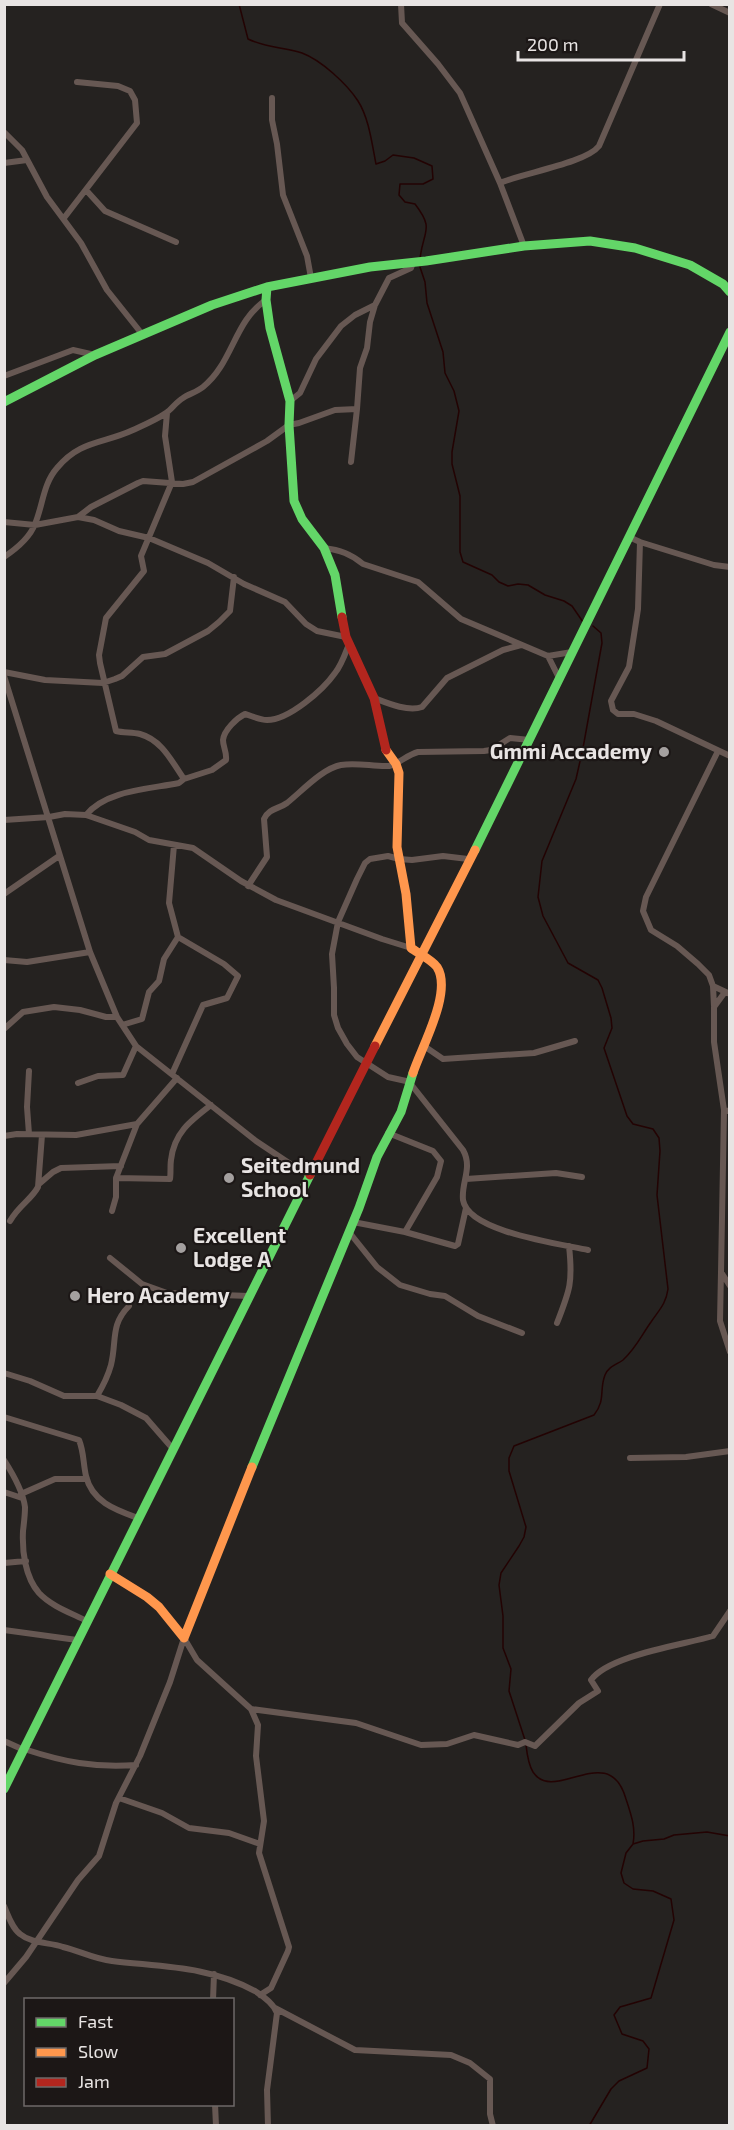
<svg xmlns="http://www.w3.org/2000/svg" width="734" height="2130" font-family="'Exo 2',sans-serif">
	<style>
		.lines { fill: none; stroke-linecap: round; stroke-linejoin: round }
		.stream { stroke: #230303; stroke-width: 1.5 }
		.street { stroke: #675853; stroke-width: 6 }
		.fast { stroke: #63d668; stroke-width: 9 }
		.slow { stroke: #ff974d; stroke-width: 9 }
		.jam { stroke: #b3261e; stroke-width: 9 }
		.poi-dot { fill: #a4a09f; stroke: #1c1716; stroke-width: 2 }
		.labels { text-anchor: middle; stroke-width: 4.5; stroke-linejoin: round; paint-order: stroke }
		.poi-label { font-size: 21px; font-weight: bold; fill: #e8e4e3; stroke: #1c1716; text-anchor: start }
	</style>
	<rect width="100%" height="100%" fill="#252220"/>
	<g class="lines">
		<path class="stream" d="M239,4l9,35c18,9 36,8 54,14 19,7 45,31 56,48 11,17 14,43 18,63l9,-3 8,-6 21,3 18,8 1,13 -10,5h-23l-1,11 6,7 10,2c20,26 8,26 5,55
			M420,267l5,15 2,21 16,49 2,21 9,18 5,20 -7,41v12l8,32v56l3,10 29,13 7,7 9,4 10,-2 10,1 17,10 19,6 8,5 11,16
			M525,1740l-16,-49 2,-22 -8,-21v-32l-4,-31 2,-12 18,-27 5,-9 2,-10 -17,-56v-13l5,-12 80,-31c12,-15 5,-25 11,-40 4,-9 11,-10 18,-15 13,-12 18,-24 28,-38 8,-12 15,-18 17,-33l-11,-94 3,-44 -1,-13 -6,-9 -20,-5 -6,-8 -23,-68 8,-20 -1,-10 -9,-30 -4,-8 -30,-17 -25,-47 -5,-19 4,-36 34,-82 7,-31 19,-105 -1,-10 -8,-7
			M526,1745c1,9 2,19 7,27 21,33 76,-33 93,27 5,15 10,29 7,45
			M589,2126l22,-37 8,-8 28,-13 2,-19 -6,-8 -21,-7 -8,-19 6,-8 31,-9 23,-78 -3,-21 -18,-8 -20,-2 -9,-6 -3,-10 5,-20 7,-9 10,-3 21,-2 10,-4 33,-3 23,4"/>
		<path class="street" d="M401,4l1,19 36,41 22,29 40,90
			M711,4l19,9
			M272,98v22l5,24 6,51 24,61 4,22
			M4,132l18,18 25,47 34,46 26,47 35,44
			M4,163l23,-3
			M86,190l19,21 71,31
			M64,218l73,-95 -2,-23 -5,-9 -12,-5 -41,-4
			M524,246l-24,-63c23,-10 86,-20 99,-37l61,-142
			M4,376l69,-26 22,5
			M290,401l10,-8 16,-34 25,-33 14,-11 20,-10
			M351,462l6,-53
			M78,517l13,-10 47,-24 5,-2 40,3 10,-2 74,-41 22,-16 10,-2 36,-13 22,-1 3,-41 7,-20 3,-26 5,-17 14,-27 22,-10 2,-6
			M4,522l31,3 43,-8 16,3 25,11 30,7 59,25 36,21 41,18 21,22 11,7 29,6
			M629,537l11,5 -2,67 -9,58 -18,34 2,9 5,4h16l22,7 74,35
			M640,542l74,23 16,2
			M324,548c16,2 27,6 39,16l55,18 43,37 87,37 24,-4
			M4,557c12,-8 26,-20 31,-33 8,-19 8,-40 22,-56 23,-28 46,-24 76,-38 11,-5 23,-10 33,-17 6,-4 10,-11 17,-15 6,-4 14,-6 20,-11 30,-24 31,-66 63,-87
			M548,656l11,22
			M4,672l41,8 58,3 12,-4 7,-3 21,-19 22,-3 43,-23 11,-9 11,-11 4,-34
			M4,676l86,276 27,65 19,29 120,95 39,26 15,8
			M374,698c13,5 34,14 48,9l25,-29 56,-28 18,-5
			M718,751l-72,146 -3,14 8,19 26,16 21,18 11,11 4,11 17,8
			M184,779l28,-9 14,-10c1,-8 -3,-13 -3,-20 1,-10 14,-22 22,-26 7,2 15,6 22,6 22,0 56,-30 68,-47 7,-9 10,-19 14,-29
			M86,815c20,-25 64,-26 93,-32l5,-4c-12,-17 -22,-39 -44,-45 -8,-2 -16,-1 -24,-3l-16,-68 -1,-8 7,-37 38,-47 -3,-15 31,-74 -7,-46 2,-23
			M4,820l45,-3 16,-3 21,1 49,17 14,8 44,8 48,33 35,19 106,39 29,9
			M468,859l-25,-3 -31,4 -13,-1 -11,-3 -18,3 -5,4 -8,16 -19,43 -6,32 2,34v27l4,13 9,16 10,13 31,20 18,4 4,2 53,67c10,18 -2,32 0,50 5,32 98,44 125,50
			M248,886l19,-29 -3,-38c5,-11 15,-10 23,-16 15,-12 36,-35 54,-38 16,-3 33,2 48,1 11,-3 18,-11 29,-14l66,-1 7,-1 19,-12 20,2
			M4,894l55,-38
			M4,960l23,2 63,-10
			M713,986l1,20
			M725,992l-11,15v35l10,68 6,1
			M122,1025l20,-6 7,-27 10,-11 5,-22 14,-22 -9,-34 5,-58
			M4,1029l19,-17 31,-5 26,3 26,7h11
			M424,1046l19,13 91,-6 41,-12
			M172,1074l31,-69 24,-7 11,-22 -14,-12 -46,-27
			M78,1083l20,-7 25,-1 13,-29
			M724,1110l-3,162 9,14
			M388,1133l45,18 8,10 -4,16 -32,55
			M29,1134l-2,-27 2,-36
			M4,1136l13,-2 59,1 61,-11 40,-46
			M116,1178l54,1c1,-6 0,-13 1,-19 3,-27 19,-39 40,-55
			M466,1179l90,-6 26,4
			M39,1184l14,-12 8,-4 60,-2
			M112,1211l4,-14v-19l21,-54
			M10,1221c9,-16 21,-21 28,-34l4,-52
			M353,1222l52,10 50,14 3,-2 8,-36
			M349,1232l28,35 23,18 30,9 15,2 33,20 44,17
			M110,1258l32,26 25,9 82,3
			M721,1272l-1,49 10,31
			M557,1323c13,-33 16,-41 12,-77
			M4,1373l26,8 34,15h33l24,9 25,13 27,31
			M97,1396c6,-10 11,-20 14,-31 6,-24 -1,-40 18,-59
			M4,1417l75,23c5,12 4,23 7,36 6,26 30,34 52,42
			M630,1458l56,-1 44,-6
			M4,1460c9,14 19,31 21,47 0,8 -1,16 -2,24 -1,20 2,46 16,62 12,13 32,20 48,28
			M4,1492l18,6
			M21,1494l34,-15h32
			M4,1563l22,-2
			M4,1630l73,10
			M184,1638l13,22 54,49 105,14 65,22 26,-1 27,-9 44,10 7,-3 10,4 44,-43 19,-12 -7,-11c18,-25 92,-35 122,-44l17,-25
			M251,1709l7,16 -2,31 8,65 -5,32 30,94 -1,4 -17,37 -11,7
			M4,1741l20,9
			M24,1749c40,13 70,19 112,16
			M119,1798l43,15 27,15 40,5 31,11
			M4,1906c4,9 8,22 16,28 12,10 29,8 43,13 17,4 31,12 49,14 50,6 97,5 143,30 8,5 19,13 22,22l-10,77 1,36
			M4,1983l22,-26 52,-77 21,-24 17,-53 24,-47 30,-74 14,-44
			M213,2000l1,-26
			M275,2008l80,42 96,5 19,8 20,16v35l3,12
			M215,2104l1,22"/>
		<path class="fast" d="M267,287l-1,13 4,28 20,73 -1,24 5,76 8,18 22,29 11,27 7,42
			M4,402l91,-47 117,-50 55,-18 103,-20 56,-6 98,-15 66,-5 45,7 55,17 33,19 7,8
			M475,850l255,-518
			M252,1467l107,-259 18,-51 24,-45 12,-39
			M4,1789l306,-614"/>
		<path class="slow" d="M386,750l10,14 3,9 -2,74 9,47 5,54c7,5 21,12 26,19 16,25 -16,81 -24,106
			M375,1046l100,-196
			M110,1574l37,23 12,10 25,31 68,-171"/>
		<path class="jam" d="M342,617l4,20 28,61 12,52
			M310,1175l65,-129"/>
	</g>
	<g class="poi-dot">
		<circle cx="664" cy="752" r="6"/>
		<circle cx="229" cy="1178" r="6"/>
		<circle cx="181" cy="1248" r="6"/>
		<circle cx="75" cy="1296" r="6"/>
	</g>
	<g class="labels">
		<g class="poi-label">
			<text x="652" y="759" text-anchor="end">Gmmi Accademy</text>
			<text x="241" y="1173">Seitedmund<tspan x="241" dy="24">School</tspan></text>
			<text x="193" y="1243">Excellent<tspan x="193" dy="24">Lodge A</tspan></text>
			<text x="87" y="1303">Hero Academy</text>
		</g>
	</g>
	<rect width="734" height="2130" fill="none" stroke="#e8e4e3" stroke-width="12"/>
	<rect x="24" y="1998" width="210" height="108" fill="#1c1716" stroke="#6e6968" stroke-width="1.5"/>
	<rect x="36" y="2018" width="30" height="9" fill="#63d668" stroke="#6e6968" stroke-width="1.5"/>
	<text x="78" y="2028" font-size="18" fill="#e8e4e3">Fast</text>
	<rect x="36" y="2048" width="30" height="9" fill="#ff974d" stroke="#6e6968" stroke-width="1.5"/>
	<text x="78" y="2058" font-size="18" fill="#e8e4e3">Slow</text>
	<rect x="36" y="2078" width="30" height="9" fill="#b3261e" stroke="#6e6968" stroke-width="1.5"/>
	<text x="78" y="2088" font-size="18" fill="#e8e4e3">Jam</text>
	<path d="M518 51v9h166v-9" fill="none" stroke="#e8e4e3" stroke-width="3"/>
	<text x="527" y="51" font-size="18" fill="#e8e4e3" stroke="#1c1716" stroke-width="4.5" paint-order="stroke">200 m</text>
</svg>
